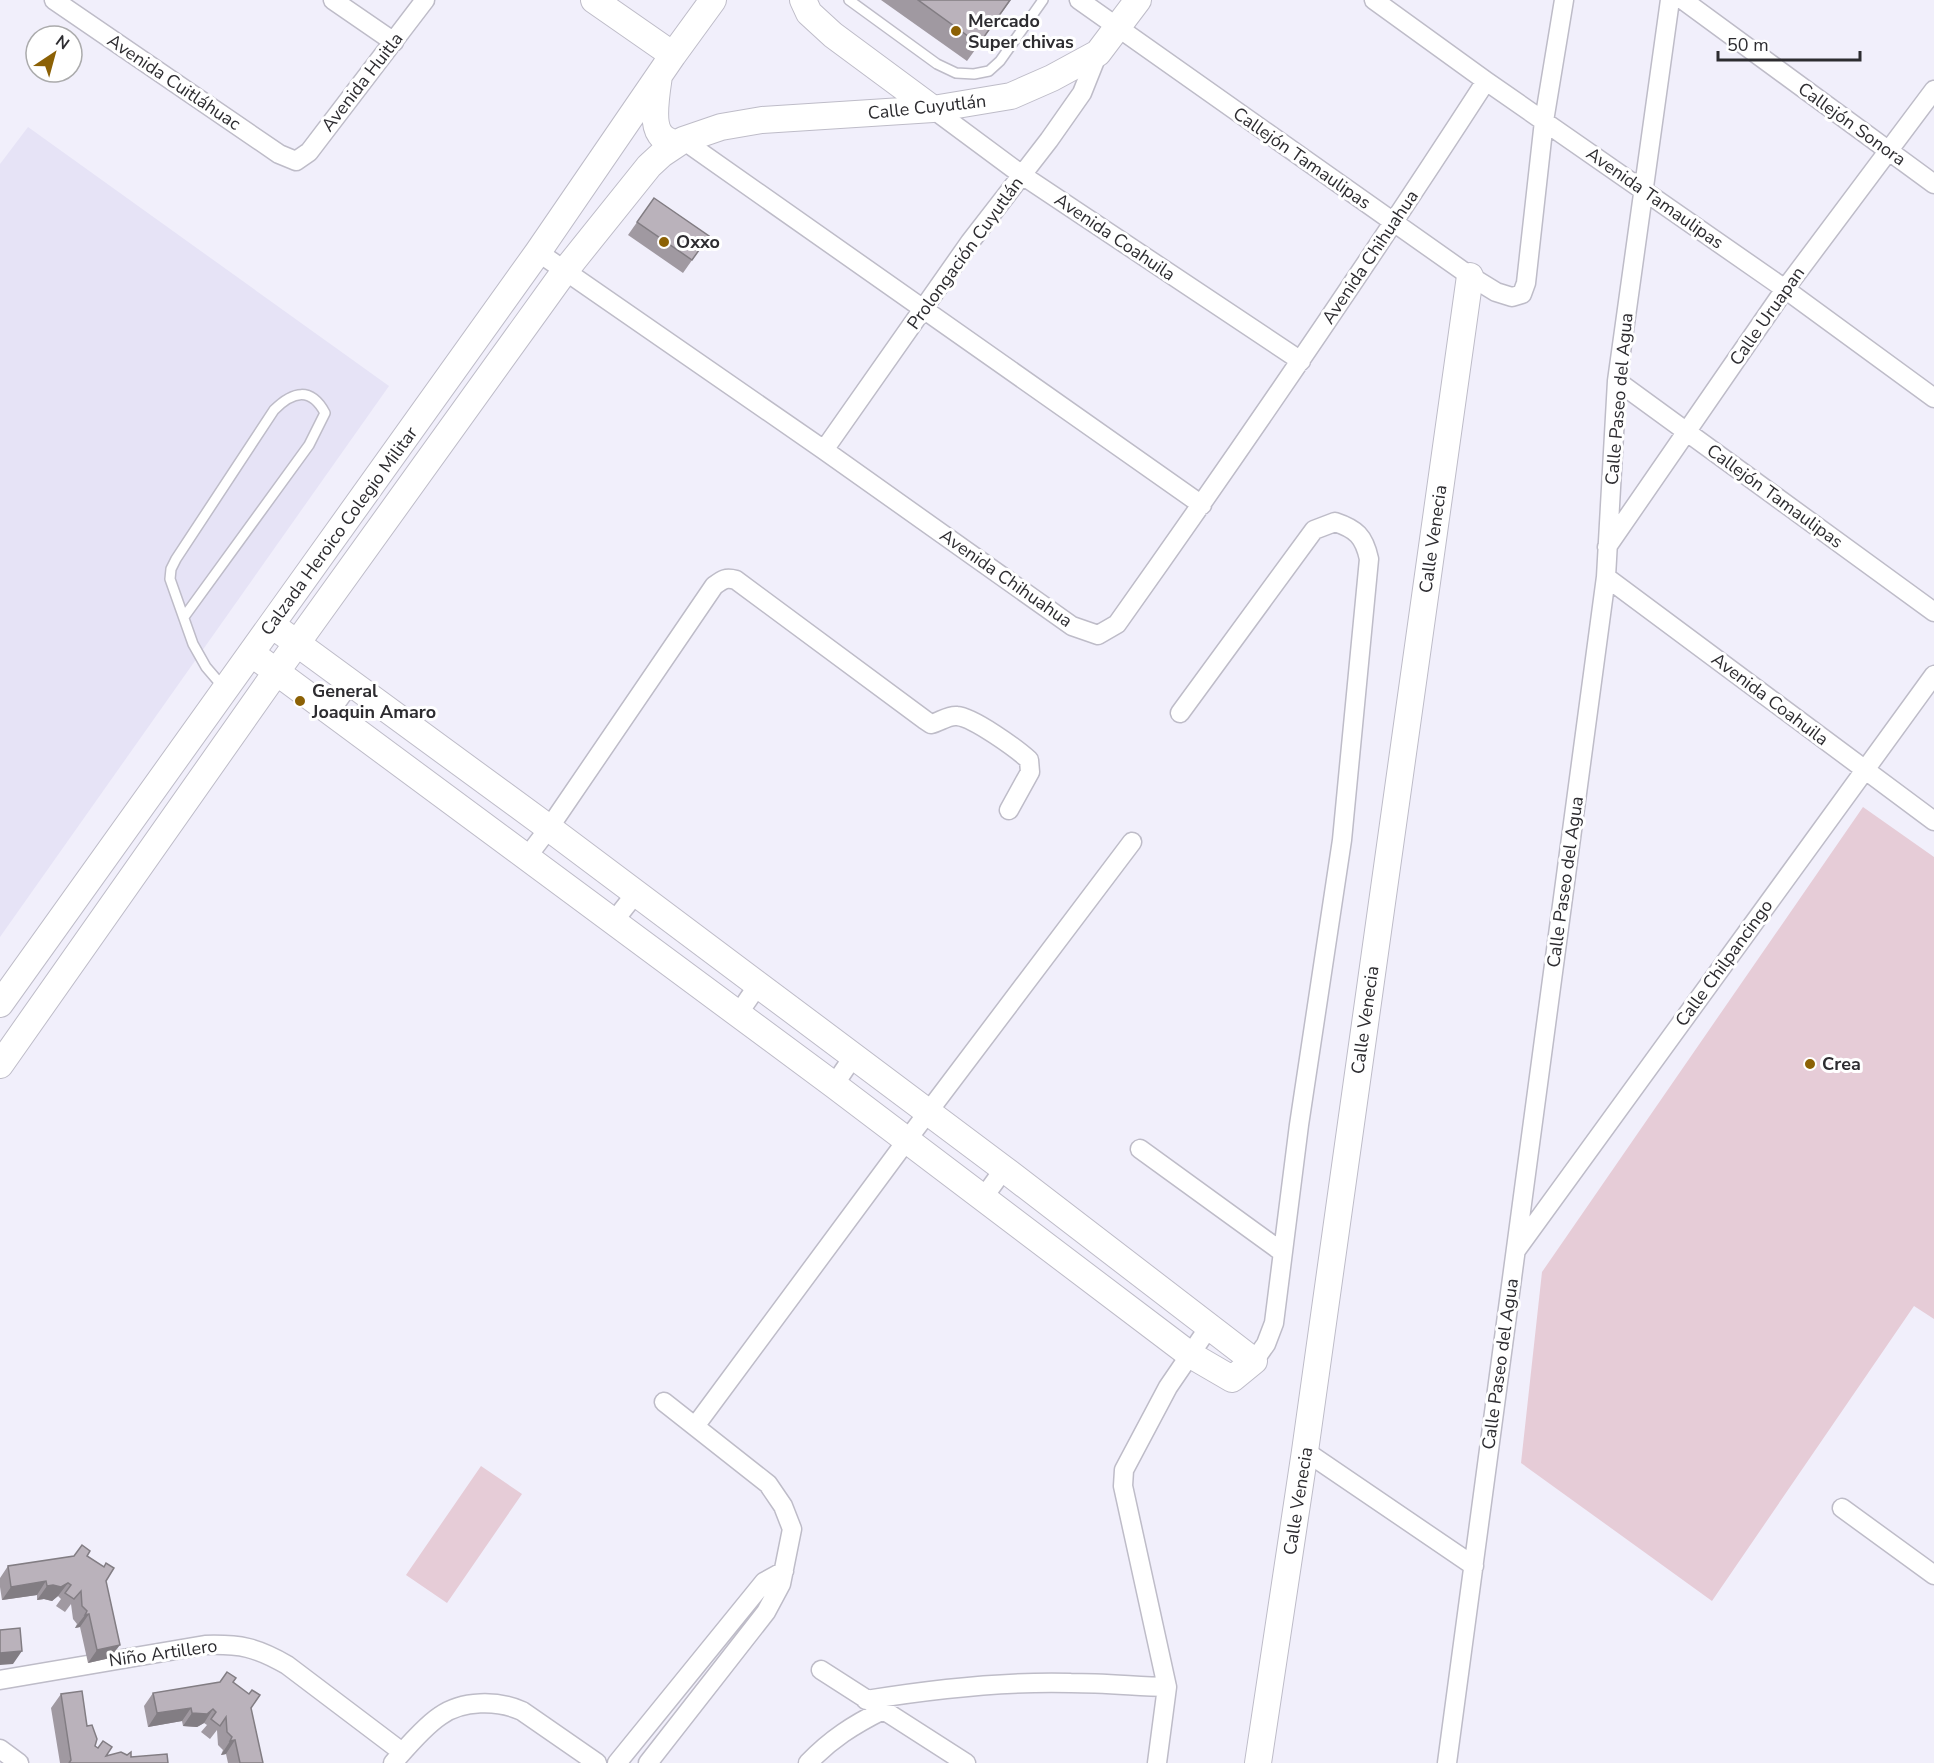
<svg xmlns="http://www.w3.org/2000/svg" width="1934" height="1763" font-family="'Nunito Sans',sans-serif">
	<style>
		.built { fill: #e6e3f6 }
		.green { fill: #e6ccd7 }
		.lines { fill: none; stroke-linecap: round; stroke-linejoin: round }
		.lane-casing { stroke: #bebcc8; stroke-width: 12 }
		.street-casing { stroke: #bebcc8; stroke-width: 21 }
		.secondary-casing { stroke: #bebcc8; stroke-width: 28 }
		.lane { stroke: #fff; stroke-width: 9 }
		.street { stroke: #fff; stroke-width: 18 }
		.secondary { stroke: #fff; stroke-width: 26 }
		.wall { fill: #a099a1 }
		.shaded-wall { fill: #827d83 }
		.building { fill: #bab2bb; stroke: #827d83; stroke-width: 1.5 }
		.poi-dot { fill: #8c6105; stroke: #fff; stroke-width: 2 }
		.labels { text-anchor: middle; stroke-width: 6; stroke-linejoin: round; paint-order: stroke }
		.poi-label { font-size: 18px; font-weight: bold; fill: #2d2c30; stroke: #fff; text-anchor: start }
		.street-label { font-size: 18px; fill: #2d2c30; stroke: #fff }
	</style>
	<rect width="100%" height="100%" fill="#f1effb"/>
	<path class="built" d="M28,127l361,259 -389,551v-773z"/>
	<path class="green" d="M1863,807l71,50v462l-20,-13 -202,295 -191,-138 21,-191z
		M481,1466l41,28 -75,109 -41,-28z"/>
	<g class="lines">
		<g class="lane-casing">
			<path id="lane" d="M849,0l88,64 19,9 18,1 15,-3 11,-10 43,-61
				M184,617l125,-172 16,-32c-14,-26 -32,-22 -51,-3l-98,149 -5,10 -1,10 23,65 13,23 18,21"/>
		</g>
		<g class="street-casing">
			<path id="street" d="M54,0l225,154 17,7 13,-9 116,-152
				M333,0l61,42
				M1079,0l391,276 26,16 16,5 10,-3 4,-11 18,-162 20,-121
				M1374,0l112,81 299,208 149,109
				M1683,0l251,184
				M933,109l89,66 279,186
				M683,140l519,365
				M538,252l286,198 248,176 26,9 19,-11c127,-179 250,-359 369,-543
				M1617,381l317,231
				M824,450l146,-208 79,-102 33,-47 16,-40
				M1607,547l178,-258 149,-199
				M1606,577l328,244
				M331,710l20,-28
				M1180,713l134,-183 21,-8c21,7 29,14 34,37l-27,281 -43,285 -25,198 -8,21 -12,17
				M527,857l22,-29 165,-242c8,-6 11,-9 22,-6l189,140 6,4c9,-2 17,-9 26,-8 16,1 60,33 72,44l1,12 -21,38
				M614,921l22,-28
				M738,1014l20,-29
				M834,1085l19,-28
				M1140,1149l142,103
				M983,1198l21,-29
				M1517,1249l417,-574
				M696,1425l211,-285 225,-298
				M1305,1451l169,115
				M1842,1508l92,67
				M821,1670l145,93
				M0,1680l205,-35c35,-1 51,2 82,20l115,87
				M866,1700c68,-11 136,-19 205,-17 32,0 64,3 96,4
				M0,1749l19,14
				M393,1763c12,-14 32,-37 47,-47 22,-16 58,-16 82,-5l75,52
				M617,1763l147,-181 20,-11
				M648,1763l118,-151 15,-28 11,-55 -9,-23 -15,-22 -104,-82
				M808,1763c23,-24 45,-38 75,-53
				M1157,1763l10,-76 -44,-201 1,-16 44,-83 41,-60
				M1447,1763l159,-1186 11,-196 53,-381"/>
		</g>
		<g class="secondary-casing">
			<path id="secondary" d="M594,0l79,55
				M803,0l6,13 24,22 100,74
				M659,76c-2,14 -8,46 1,58 4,6 10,8 17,10
				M251,653l583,432 355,269 43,25 22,-18 -250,-192 -455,-341 -277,-203
				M0,1004l538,-752 135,-197 40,-55
				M0,1065l277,-394 287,-399 85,-106 13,-12 21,-14 38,-13 41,-7 171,-11 78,-13 41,-18 46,-25 40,-53
				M1258,1763l47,-312 165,-1175"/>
		</g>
		<use href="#lane" class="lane"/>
		<use href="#street" class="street"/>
		<use href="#secondary" class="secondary"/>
	</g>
	<path class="wall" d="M881,0h130l-44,61z
		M654,198l55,38 -26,37 -55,-38z
		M87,1556l19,25 4,77 -22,5 -8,-36 -5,1 2,-4 -4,-5 -2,-15 -6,8 -9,-6 5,-7 -3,-3 -6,5 -8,-2 -7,1v-5l-35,5 -2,-13v-9l8,-12z
		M233,1682l18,26 12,55h-35l-2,-9 -5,1 2,-5 -5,-5 -1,-15 -7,9 -9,-7 6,-7 -3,-2 -7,4 -14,-1 -1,-5 -34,6 -4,-21 9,-13z
		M61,1694l26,32 8,20 11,10 25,1 37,6h-108l-9,-55z"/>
	<path class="shaded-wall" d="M46,1581l-9,14 -35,5 9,-13z
		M68,1583l-10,13 -6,5 -8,-2 -7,1 10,-14z
		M89,1614l-9,13 -5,1 10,-13z
		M120,1645l-10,13 -22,5 9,-13z
		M22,1651l-9,13 -13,1v-12z
		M191,1708l-9,13 -34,6 9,-14z
		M213,1709l-9,14 -7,4 -14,-1 9,-13z
		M235,1740l-9,14 -5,1 9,-14z"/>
	<path class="building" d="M918,0h92l-31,44z
		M654,198l55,38 -17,24 -55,-38z
		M82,1545l8,6 -3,5 17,11 2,-4 8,5 -8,13 14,64 -23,5 -8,-36 -4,1 2,-4 -5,-5 -1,-15 -7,8 -9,-6 6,-8 -3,-2 -7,4 -8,-2 -6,1 -1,-5 -35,6 -3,-21 66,-10z
		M20,1628l2,23 -22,2v-23z
		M227,1672l9,6 -3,4 16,12 3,-4 8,5 -9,13 12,55h-23l-5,-23 -5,1 2,-4 -5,-5 -1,-15 -6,9 -9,-7 5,-7 -3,-3 -6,5 -15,-1 -1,-5 -34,5 -4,-20 67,-11z
		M82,1691l5,35 5,-1 5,14 -2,7 3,2 5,-7 9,6 -6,9 15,-4 6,3 4,-3v5l36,-3 1,9h-99l2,-3 -10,-66z"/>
	<g class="poi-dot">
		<circle cx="956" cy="31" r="6"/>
		<circle cx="664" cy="242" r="6"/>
		<circle cx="300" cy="701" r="6"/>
		<circle cx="1810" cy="1064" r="6"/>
	</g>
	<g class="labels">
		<g class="poi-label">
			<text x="968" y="27">Mercado<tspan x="968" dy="21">Super chivas</tspan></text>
			<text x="676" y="248">Oxxo</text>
			<text x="312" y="697">General<tspan x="312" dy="21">Joaquin Amaro</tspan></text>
			<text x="1822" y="1070">Crea</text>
		</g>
		<g class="street-label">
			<text transform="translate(174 82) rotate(34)" y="6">Avenida Cuitláhuac</text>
			<text transform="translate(362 82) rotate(-52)" y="6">Avenida Huitla</text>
			<text transform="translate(927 107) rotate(-6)" y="6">Calle Cuyutlán</text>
			<text transform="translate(1852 124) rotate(36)" y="6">Callejón Sonora</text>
			<text transform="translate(1302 158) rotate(35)" y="6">Callejón Tamaulipas</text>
			<text transform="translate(1655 198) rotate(35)" y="6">Avenida Tamaulipas</text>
			<text transform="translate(1115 237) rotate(34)" y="6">Avenida Coahuila</text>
			<text transform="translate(965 253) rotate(-54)" y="6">Prolongación Cuyutlán</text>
			<text transform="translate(1370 257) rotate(-56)" y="6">Avenida Chihuahua</text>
			<text transform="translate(1767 316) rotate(-55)" y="6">Calle Uruapan</text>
			<text transform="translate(1619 399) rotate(-85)" y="6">Calle Paseo del Agua</text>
			<text transform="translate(1775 496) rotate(36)" y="6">Callejón Tamaulipas</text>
			<text transform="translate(339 531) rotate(-54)" y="6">Calzada Heroico Colegio Militar</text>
			<text transform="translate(1433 539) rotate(-82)" y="6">Calle Venecia</text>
			<text transform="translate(1006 578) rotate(35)" y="6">Avenida Chihuahua</text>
			<text transform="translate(1770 699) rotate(37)" y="6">Avenida Coahuila</text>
			<text transform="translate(1565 882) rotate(-82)" y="6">Calle Paseo del Agua</text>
			<text transform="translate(1724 963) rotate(-54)" y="6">Calle Chilpancingo</text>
			<text transform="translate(1365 1020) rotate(-82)" y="6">Calle Venecia</text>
			<text transform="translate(1500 1364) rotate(-82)" y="6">Calle Paseo del Agua</text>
			<text transform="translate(1298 1501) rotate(-81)" y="6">Calle Venecia</text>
			<text transform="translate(163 1653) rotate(-8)" y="6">Niño Artillero</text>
		</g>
	</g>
	<g transform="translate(54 54) rotate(36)"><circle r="28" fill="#ffffff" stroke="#ababac" stroke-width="1.5"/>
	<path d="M0-4.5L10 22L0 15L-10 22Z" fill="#8c6105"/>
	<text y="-9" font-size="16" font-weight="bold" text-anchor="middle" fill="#2d2c30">N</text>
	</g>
	<path d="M1718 51v9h142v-9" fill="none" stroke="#2d2c30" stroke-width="3"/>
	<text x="1727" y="51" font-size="18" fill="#2d2c30" stroke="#ffffff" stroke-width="4.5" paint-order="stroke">50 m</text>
</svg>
